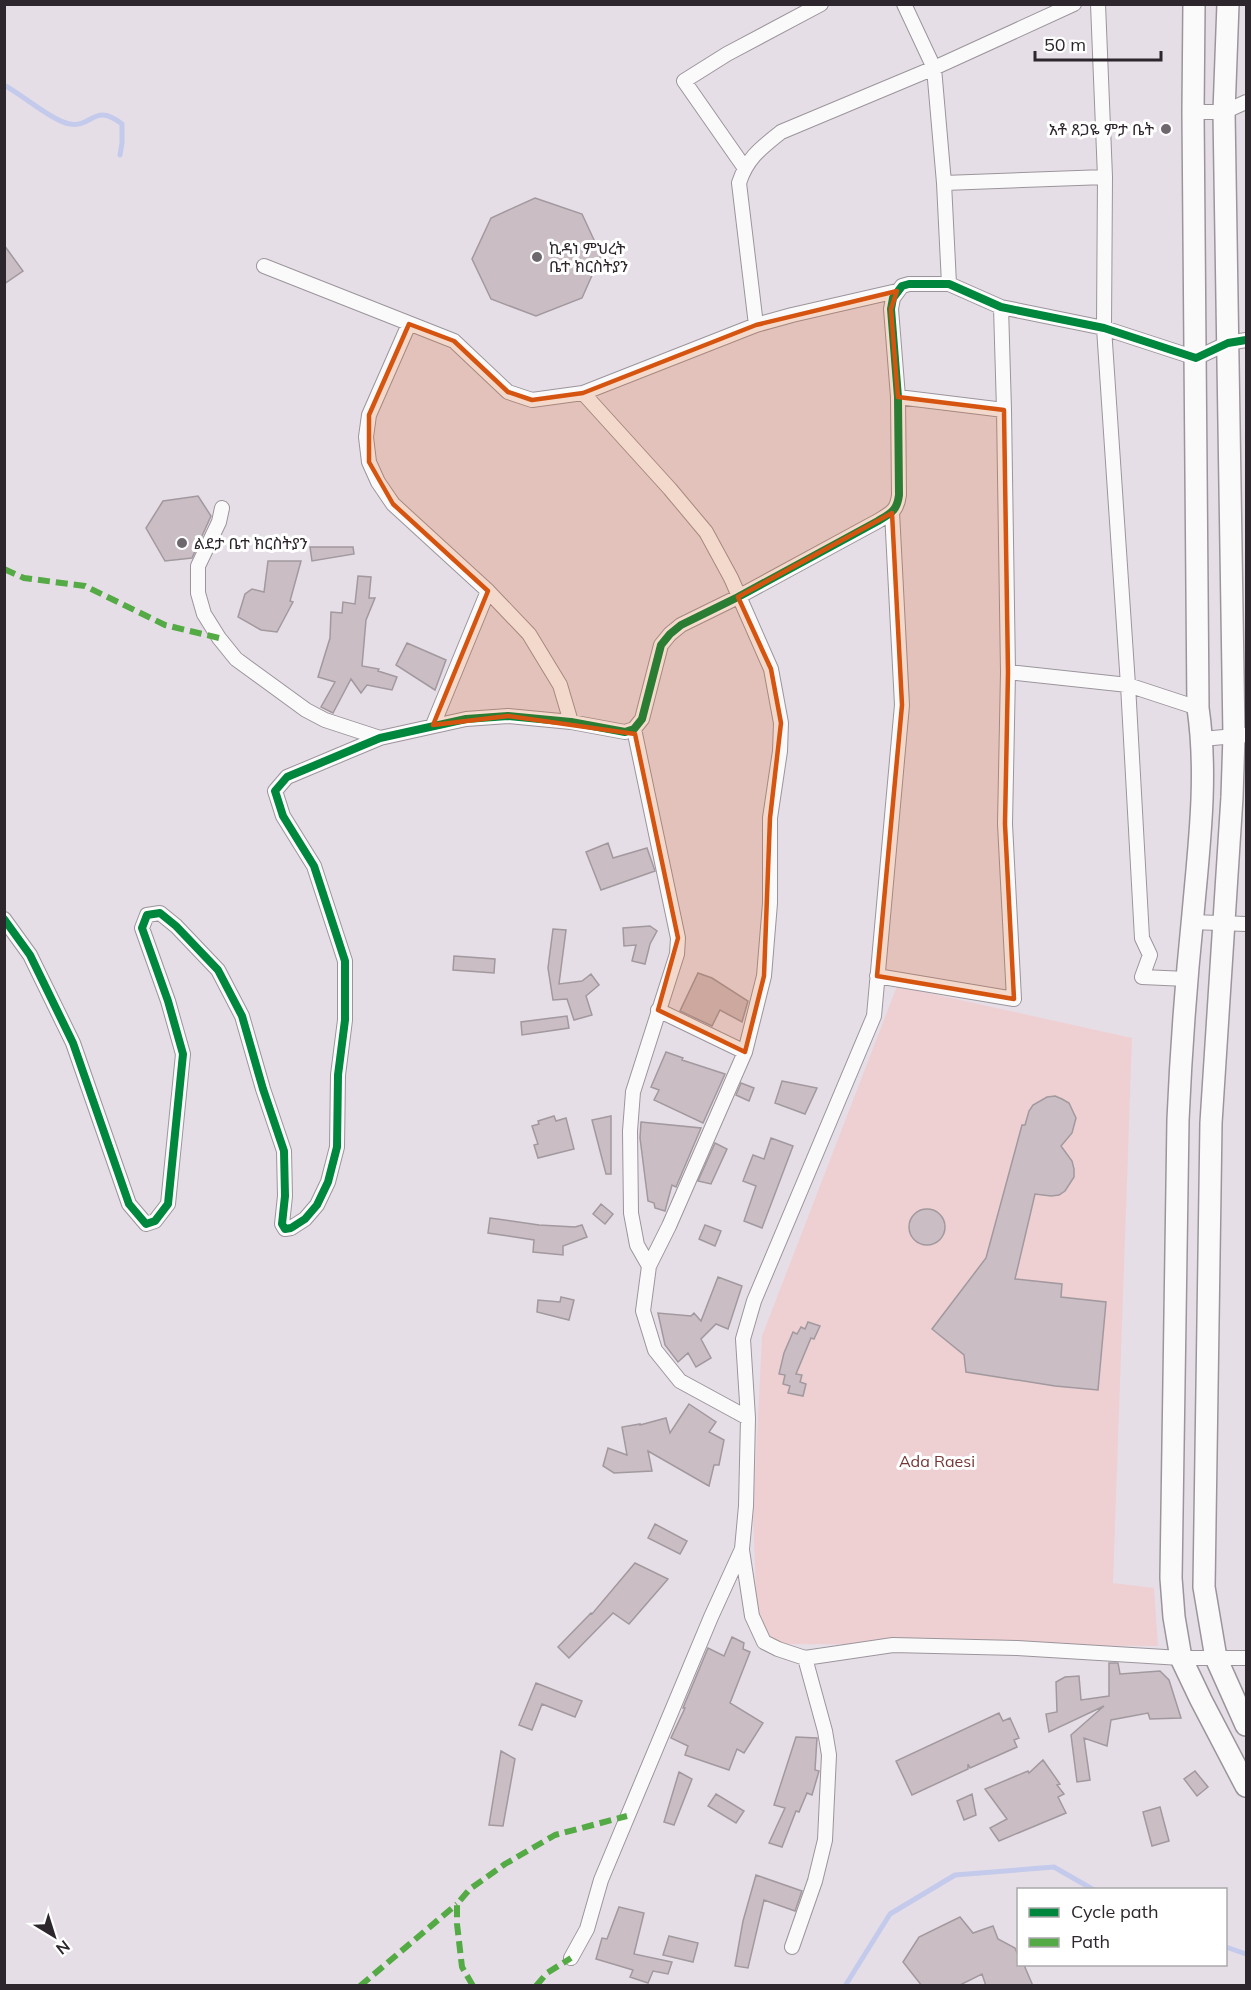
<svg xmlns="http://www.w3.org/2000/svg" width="1251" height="1990" font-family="Mulish,'Noto Sans Ethiopic',sans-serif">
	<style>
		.green { fill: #eed0d3 }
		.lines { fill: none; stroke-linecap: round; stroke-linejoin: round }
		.stream { stroke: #c4caeb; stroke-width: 5 }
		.building { fill: #cabdc4; stroke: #a1999e; stroke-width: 1.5 }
		.street-casing { stroke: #9b959b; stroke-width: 16 }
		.primary-casing { stroke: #9b959b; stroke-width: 24 }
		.street { stroke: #fbfafb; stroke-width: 14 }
		.primary { stroke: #fbfafb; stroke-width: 21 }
		.quiet { stroke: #54aa44; stroke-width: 6; stroke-dasharray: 12 6; stroke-linecap: butt }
		.cycleway-casing { stroke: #fff; stroke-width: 11 }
		.cycleway { stroke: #00873e; stroke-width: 8 }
		.marked { fill: #d5540f; fill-opacity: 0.2; stroke: #d5540f; stroke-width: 4.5; stroke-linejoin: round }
		.poi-dot { fill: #6e676e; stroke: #fff; stroke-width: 2 }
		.labels { text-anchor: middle; stroke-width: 6; stroke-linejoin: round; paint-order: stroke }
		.poi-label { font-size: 16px; fill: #2d272d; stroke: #fff; text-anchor: start }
		.park-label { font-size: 16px; fill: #753535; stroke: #fff }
	</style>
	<rect width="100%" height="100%" fill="#e6dee6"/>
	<path class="green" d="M897,986l235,52 -19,545 41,5 4,58 -382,-2 -19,-26 -4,-101 9,-181z"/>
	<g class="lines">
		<path class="stream" d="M4,85c17,9 50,37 66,39 22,4 24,-22 52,0v19l-2,12
			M1226,1947l20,7
			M845,1986l45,-72 65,-39 99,-8 40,23"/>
	</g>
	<path class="building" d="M535,198l47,16 19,41 -19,43 -46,18 -45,-17 -19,-40 19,-41z
		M4,245l19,26 -19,13z
		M198,496l13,20 -19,42 -27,3 -19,-33 17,-27z
		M310,547h43l1,7 -42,7z
		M268,561h33l-11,40 3,1 -16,30 -16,-2 -23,-13 7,-23 7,-5 12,3z
		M358,576l13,1 -2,21h6l-9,22 -4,46 17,3 -1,2 19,6 -5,13 -25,-5 -6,8 -10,-14 -18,34 -12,-6 14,-25 -17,-5 12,-39 1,-26 11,1 1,-11 12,2z
		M407,643l39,17 -11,30 -39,-25z
		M608,843l5,15 34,-10 8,23 -54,19 -15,-38z
		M650,926l7,5 -7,13 -5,20 -13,-3 4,-16 -12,1 -1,-18z
		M553,929l13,1 -7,54 23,-3 9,-7 8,11 -13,11 6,19 -18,5 -7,-21 -14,1 -5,-32z
		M454,956l41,3 -1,14 -41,-3z
		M698,973l14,5 36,23 -6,21 -22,-12 -8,16 -32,-15z
		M567,1016l2,12 -47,7 -1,-13z
		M666,1052l17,6 -1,2 43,14 -22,49 -49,-23 5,-10 -8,-3z
		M782,1081l35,7 -12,26 -30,-11z
		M741,1083l13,5 -5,13 -13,-6z
		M1055,1096l7,3 7,4 7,15 -4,15 -11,13 11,15 2,8v8l-9,14 -6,4 -8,1 -16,-2 -20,85 47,5 -1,13 45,5 -8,88 -43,-4 -89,-14 -2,-17 -32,-26 54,-71 36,-133h3l4,-14 4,-6 14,-8z
		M554,1116l2,5 10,-3 8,31 -36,9 -4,-13 4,-1 -6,-18 7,-2 -1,-3z
		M611,1116v58h-5l-14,-54z
		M641,1122l60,6 -25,59 -4,-2 -7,26 -10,-3 -1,-5 -6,-2 -8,-63z
		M771,1138l22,8 -31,82 -18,-7 12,-35 -13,-5 10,-26 11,4z
		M715,1143l12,6 -16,35 -13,-3z
		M601,1204l12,10 -8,10 -12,-10z
		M909 1227a18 18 0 1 1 36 0a18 18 0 1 1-36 0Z
		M490,1218l49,7 36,2 7,-2 5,12 -24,9v9l-30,-3 1,-12 -46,-7z
		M705,1225l16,6 -6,15 -16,-7z
		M718,1277l24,9 -14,43 -12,-5 -15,15 10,19 -15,9 -8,-14 -10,9 -13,-17 -7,-32 33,3 3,-3 7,8z
		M561,1297l13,3 -5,20 -32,-8 1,-12 22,2z
		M808,1322l12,4 -6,13 -3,-1 -15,36 6,1 -2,7 6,2 -3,12 -15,-3 2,-7 -7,-2 2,-9 -6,-1 5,-21 9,-21 4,2 4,-7 4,2z
		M689,1404l27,18 -7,10 15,8 -5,25h-5l-5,21 -61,-35 4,20 -38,2 -11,-7 5,-18 19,7 -5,-28 18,-3v1l26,-7 4,15z
		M655,1524l32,17 -7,13 -32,-16z
		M635,1563l33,16 -39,45 -16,-11 -44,45 -11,-11 33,-34 1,1z
		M732,1637l12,6 -1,6 7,3 -20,51 33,20 -19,30 -7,-4 -8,21 -44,-15 3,-9 -17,-8 14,-30h-2l25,-60 16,8z
		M1109,1663h9l2,11 40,-3 9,9 12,38 -31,1 -2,-6 -37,7 -4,26 -23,-8 6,42 -13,2 -6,-47 33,-29 -55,26 -3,-18 11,-2 -1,-30 9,-5 14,-1 2,24 28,-4z
		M536,1683l46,18 -7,16 -33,-13 -10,26 -13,-5z
		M999,1713l4,8 7,-3 9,20 -5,2 3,7 -47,21 -2,-4v5l-56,26 -16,-34z
		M796,1737l21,1 -2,32 4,1 -7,24 -5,-2 -8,19 -3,-1 -14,36 -13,-4 16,-35 -11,-3z
		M501,1751l14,8 -12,67 -14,-1z
		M1043,1760l17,24 -3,1 7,9 -6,3 8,16 -67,28 -9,-13 17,-9 -22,-30 43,-18 1,2z
		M1195,1771l13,16 -11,9 -13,-17z
		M679,1772l13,7 -18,46 -10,-3z
		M716,1794l28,17 -8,12 -28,-17z
		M972,1794l4,21 -12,5 -7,-19z
		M1160,1807l9,34 -17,5 -9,-34z
		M756,1875l46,16 -7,20 -31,-11 -16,68 -13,-2 8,-45z
		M619,1907l25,6 -10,41 38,8 -4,12 -15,-3 -5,12 -18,-6 3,-7 -37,-11 6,-21 5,1z
		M960,1917l13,16 20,-7 5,13 17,9 3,7v10h6l9,21h-47l-4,-12 -24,12h-36l-19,-24 16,-25z
		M669,1936l29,7 -5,19 -30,-7z"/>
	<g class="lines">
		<g class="street-casing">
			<path id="street" d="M904,4l30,64 10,115 5,101
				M1098,4l7,173 -1,151 24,357 14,253 8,17 -8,22 45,2
				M1193,112h31l22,-10
				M744,167l-60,-86 43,-27 94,-50
				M944,183l161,-6
				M264,266l190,75 54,51 24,8 51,-7 173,-68 36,-10 105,-24
				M409,324l-40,91 -3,22 3,25 9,20 15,22 95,87 41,43 31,51 11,37
				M756,325l-17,-142c8,-25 22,-35 42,-51l153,-64 140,-64
				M583,393l87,96 36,43 25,46 40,91 10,54 -1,28 -10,67v85l-6,73 -19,76 -76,174 -20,40 -6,45 12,39 25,31 68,37
				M898,397l106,13
				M222,508l-3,14 -21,44v27l6,21 15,24 17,21 70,51 19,10 55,18
				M1008,672l120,13 70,23
				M433,725l55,-134
				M634,729l44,209 -1,16 -44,138 -3,39 1,82 6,32 12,21
				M1202,739l44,-4
				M4,919l26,36 43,88 56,161 17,20 9,-3 13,-17 15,-150 -15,-53 -26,-73 5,-13 13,-2 16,13 42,44 24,46 21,73 21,62 1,45 -3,28 3,5 6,-1 14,-9 12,-14 11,-23 9,-35 1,-72 7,-55v-59l-31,-95 -31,-50 -8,-25 12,-14 93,-39 86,-19 42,-3 63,6 54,10 9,-3 8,-10 19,-74 9,-11 11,-9 57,-28 140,-76c13,-8 19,-10 21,-26l-1,-98 -7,-88 2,-11 9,-12 7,-2h40l52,23 103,21 92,30 32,-15 18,-3
				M1192,922l54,2
				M877,976l137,23 -9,-175 3,-152 -4,-262 -3,-103
				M658,1010l87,42
				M742,1550l10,66 12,26 14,7 27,9 88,-13 124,3 164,10h65
				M792,1947l23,-66 10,-41 4,-85 -4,-24 -20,-73
				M571,1958l16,-29 14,-49 110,-263 31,-68 4,-43 2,-88 -5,-79 11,-38 120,-285 28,-311 -10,-193"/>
		</g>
		<g class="primary-casing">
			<path id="primary" d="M1194,4l-1,108 5,596c10,68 1,138 -5,206 -7,69 -12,137 -15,206l-7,458 3,39 7,41 20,42 45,86
				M1228,4l-4,108 10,624 -2,61 -21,326 -7,464 12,71 30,67"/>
		</g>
		<use href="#street" class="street"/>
		<use href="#primary" class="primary"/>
		<path class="quiet" d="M4,569l20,9 61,8 80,39 54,13
			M360,1986l97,-82
			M473,1986l-11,-19 -5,-43v-20l13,-15 35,-25 50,-29 72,-19
			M536,1986l11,-13 24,-15"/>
		<g class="cycleway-casing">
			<path id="cycleway" d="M4,919l26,36 43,88 56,161 17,20 9,-3 13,-17 15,-150 -15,-53 -26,-73 5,-13 13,-2 16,13 42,44 24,46 21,73 21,62 1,45 -3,28 3,5 6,-1 14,-9 12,-14 11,-23 9,-35 1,-72 7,-55v-59l-31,-95 -31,-50 -8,-25 12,-14 93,-39 86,-19 42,-3 63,6 54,10 9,-3 8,-10 19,-74 9,-11 11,-9 57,-28 140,-76c13,-8 19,-10 21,-26l-1,-98 -7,-88 2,-11 9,-12 7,-2h40l52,23 103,21 92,30 32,-15 18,-3"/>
		</g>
		<use href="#cycleway" class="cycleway"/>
	</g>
	<path class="marked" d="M897,291l-6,18 7,88 106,13 4,262 -3,152 9,175 -137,-23 25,-271 -10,-192 -154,84 33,72 10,54 -11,95 -6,158 -19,76 -87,-42 20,-72 -43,-204 -127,-18 -75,9 55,-134 -95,-87 -24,-42v-47l40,-91 45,17 54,51 24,8 51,-7 173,-68z"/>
	<g class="poi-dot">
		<circle cx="1166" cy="129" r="6"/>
		<circle cx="537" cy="257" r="6"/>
		<circle cx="182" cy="543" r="6"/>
	</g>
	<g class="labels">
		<g class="poi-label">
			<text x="1154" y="135" text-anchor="end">አቶ ጸጋዬ ምታ ቤት</text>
			<text x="549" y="254">ኪዳነ ምህረት<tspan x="549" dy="18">ቤተ ክርስትያን</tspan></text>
			<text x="194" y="549">ልደታ ቤተ ክርስትያን</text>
		</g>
		<g class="park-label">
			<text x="937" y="1467">Ada Raesi</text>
		</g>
	</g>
	<rect width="1251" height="1990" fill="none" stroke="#2d272d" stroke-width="12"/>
	<rect x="1017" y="1888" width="210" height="78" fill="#ffffff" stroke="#aba9ab" stroke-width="1.5"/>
	<rect x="1029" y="1908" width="30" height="9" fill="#00873e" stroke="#aba9ab" stroke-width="1.5"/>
	<text x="1071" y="1918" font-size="18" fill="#2d272d">Cycle path</text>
	<rect x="1029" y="1938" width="30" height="9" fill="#54aa44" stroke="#aba9ab" stroke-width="1.5"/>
	<text x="1071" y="1948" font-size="18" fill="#2d272d">Path</text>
	<g transform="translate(54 1936) rotate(142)" stroke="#ffffff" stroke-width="4.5" paint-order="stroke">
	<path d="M0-4.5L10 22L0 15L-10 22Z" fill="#2d272d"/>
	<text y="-9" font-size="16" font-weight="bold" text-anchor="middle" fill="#2d272d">N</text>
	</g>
	<path d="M1035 51v9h126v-9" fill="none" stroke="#2d272d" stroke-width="3"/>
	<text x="1044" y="51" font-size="18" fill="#2d272d" stroke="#ffffff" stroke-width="4.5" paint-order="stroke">50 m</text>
</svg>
